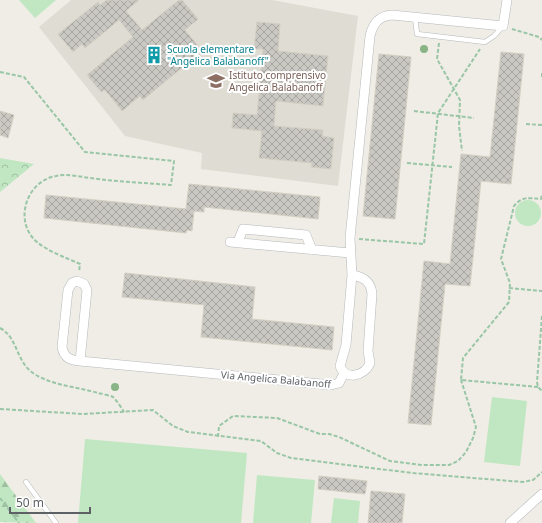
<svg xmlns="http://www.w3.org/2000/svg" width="542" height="523" font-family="'Noto Sans',sans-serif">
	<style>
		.education { fill: #dfdcd3 }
		.grass { fill: #c1e7c2 }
		.forest { fill: url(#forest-firs) }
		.park { fill: url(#park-crowns) }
		.building { fill: url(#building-cross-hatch); stroke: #d4cfc3 }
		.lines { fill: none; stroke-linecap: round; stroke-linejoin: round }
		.service-casing { stroke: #b5b8bc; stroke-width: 5.5 }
		.minor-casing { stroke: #b5b8bc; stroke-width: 10 }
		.path { stroke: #99c6a6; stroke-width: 2; stroke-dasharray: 4 2; stroke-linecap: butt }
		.service { stroke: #fff; stroke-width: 4.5 }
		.minor { stroke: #fff; stroke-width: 9 }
		.tree { fill: #88b486 }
		.labels { text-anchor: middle; stroke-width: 4; stroke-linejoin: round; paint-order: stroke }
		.culture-label { font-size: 10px; fill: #0d838f; stroke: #fff; text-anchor: start }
		.education-label { font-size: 10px; fill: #785e54; stroke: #fff; text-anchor: start }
		.street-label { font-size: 10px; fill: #5d6166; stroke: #fff }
	</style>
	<defs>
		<pattern id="forest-firs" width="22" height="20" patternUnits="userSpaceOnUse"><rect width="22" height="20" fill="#c1e7c2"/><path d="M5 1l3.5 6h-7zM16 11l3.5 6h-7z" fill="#a0bfa1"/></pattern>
		<pattern id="park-crowns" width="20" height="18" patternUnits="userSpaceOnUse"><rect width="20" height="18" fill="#c1e7c2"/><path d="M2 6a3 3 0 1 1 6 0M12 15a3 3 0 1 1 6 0" fill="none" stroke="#a0bfa1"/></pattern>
		<pattern id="building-cross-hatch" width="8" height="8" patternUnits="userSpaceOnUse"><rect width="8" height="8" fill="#cac8c2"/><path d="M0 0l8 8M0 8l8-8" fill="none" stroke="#a7a6a1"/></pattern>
	</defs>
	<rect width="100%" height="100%" fill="#efede5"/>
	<path class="education" d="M71,0h201l86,16 -20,170 -137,-17 1,-16 -77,-17 -86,-109z"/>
	<path class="grass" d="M19,0h37l-21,18z
		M515 213a13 13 0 1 1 26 0a13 13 0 1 1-26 0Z
		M492,397l35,4 -7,65 -36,-4z
		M85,439l162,14 -6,70h-163z
		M257,475l58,5 -4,43h-58z
		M334,498l26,3 -2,22h-27z"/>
	<path class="forest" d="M0,474l36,49 -36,-1z"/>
	<path class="park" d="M0,158l34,6 -34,28z"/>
	<path class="building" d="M107,0h32l-13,11 16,19 37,-30h3l16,19 -13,11 17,21 -59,49 -3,-4 -18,15 -17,-21 -4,2 -14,-17 46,-38 -14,-17 -34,28 -3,-4 -9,8 -15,-18 40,-32 2,3z
		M257,22l23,2 -2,27 50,5 -5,50 -47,-5 -2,25 49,4 -1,6 12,2 -3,31 -20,-2 1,-4 -53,-5 3,-27 -30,-3 1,-15 24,2 6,-66h-9z
		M501,52l23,2 -13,130 -30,-3 -11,105 -25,-2 -14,141 -23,-2 16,-162 26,3 11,-110 29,3z
		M379,54l32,3 -16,162 -32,-3z
		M0,111l14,4 -6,23 -8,-3z
		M189,184l131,13 -2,22 -114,-12v5l-10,-1 -2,20 -5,-1 -1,3 -142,-15 2,-23 140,14z
		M125,273l130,14 -3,32 82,8 -2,23 -131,-13 3,-32 -82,-8z
		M319,476l48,5 -2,13 -47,-5z
		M371,491l34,3 -3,29h-34z"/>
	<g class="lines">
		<g class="service-casing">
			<path id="service" d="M415,17l2,17 68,8 9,-6 9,-10
				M26,482l30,41"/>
		</g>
		<g class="minor-casing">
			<path id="minor" d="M230,242l120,11
				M238,242l5,-13 63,6 6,15
				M352,275c11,2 19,6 20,19l-4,57 2,12c-5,13 -25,18 -30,3l6,-21 6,-70 -2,-37 20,-202c3,-12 8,-20 22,-21l111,11 4,-26
				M80,361l7,-71 -3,-6 -7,-3 -5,2 -4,7 -6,57c2,11 8,13 18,14l251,24 8,-2 5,-10
				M510,523l32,-29"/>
		</g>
		<path class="path" d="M512,29l27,8 3,3
			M439,43l-2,16 23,41 -1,26 3,25
			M0,72l24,5 61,75 89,9 -3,24c-24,-2 -49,-3 -73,-6 -13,-1 -30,-6 -42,-3 -30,5 -43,46 -19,66 12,10 30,16 43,22l-1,8
			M542,73v4
			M414,111l60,7
			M526,124l16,1
			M407,163l45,4
			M359,239l65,5 14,-131 42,-64
			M509,288l33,3
			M542,316l-5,66 1,5 4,4
			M0,328c19,10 15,35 36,47 19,11 42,12 62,18 4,1 11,2 15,4 4,4 8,10 11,15
			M538,387l-77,-7 2,-22 46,-56 1,-19 -9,-24 13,-53c8,-10 15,-8 27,-7l1,-4
			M0,409l83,5 70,-4 20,16 15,6 73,9 16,12 14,5 121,15 111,9 10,-2 9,-8
			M218,437l1,-11 14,-10 44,2 43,16h9l10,3 51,24 31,4h28l9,-4 8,-9 7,-14 3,-11 -15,-47
			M0,498l19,25"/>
		<use href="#service" class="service"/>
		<use href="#minor" class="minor"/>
	</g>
	<g class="tree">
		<circle cx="424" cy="49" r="4"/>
		<circle cx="115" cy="387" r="4"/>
	</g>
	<defs>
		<g id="building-bare" transform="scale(1.38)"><path d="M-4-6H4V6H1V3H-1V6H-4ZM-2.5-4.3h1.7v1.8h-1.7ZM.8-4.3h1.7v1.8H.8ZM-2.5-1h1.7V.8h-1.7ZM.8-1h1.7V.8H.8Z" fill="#0f9aa8" stroke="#fff" stroke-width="2.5" paint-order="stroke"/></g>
		<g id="school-bare" transform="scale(1.38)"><path d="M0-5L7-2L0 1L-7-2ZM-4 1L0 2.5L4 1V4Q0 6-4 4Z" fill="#8d6e63" stroke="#fff" stroke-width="2.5" paint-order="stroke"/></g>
	</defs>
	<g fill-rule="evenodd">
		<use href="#building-bare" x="154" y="55"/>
		<use href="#school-bare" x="216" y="81"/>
	</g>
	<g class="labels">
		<g class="culture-label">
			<text x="167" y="53">Scuola elementare<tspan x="167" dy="12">"Angelica Balabanoff"</tspan></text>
		</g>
		<g class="education-label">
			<text x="229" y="79">Istituto comprensivo<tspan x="229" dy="12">Angelica Balabanoff</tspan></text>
		</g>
		<g class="street-label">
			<text transform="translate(276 379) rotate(5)" y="4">Via Angelica Balabanoff</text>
		</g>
	</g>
	<path d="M10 507v6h80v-6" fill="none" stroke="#5d6166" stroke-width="2"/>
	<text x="16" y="507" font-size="12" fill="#5d6166" stroke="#ffffff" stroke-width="3" paint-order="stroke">50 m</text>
</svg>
